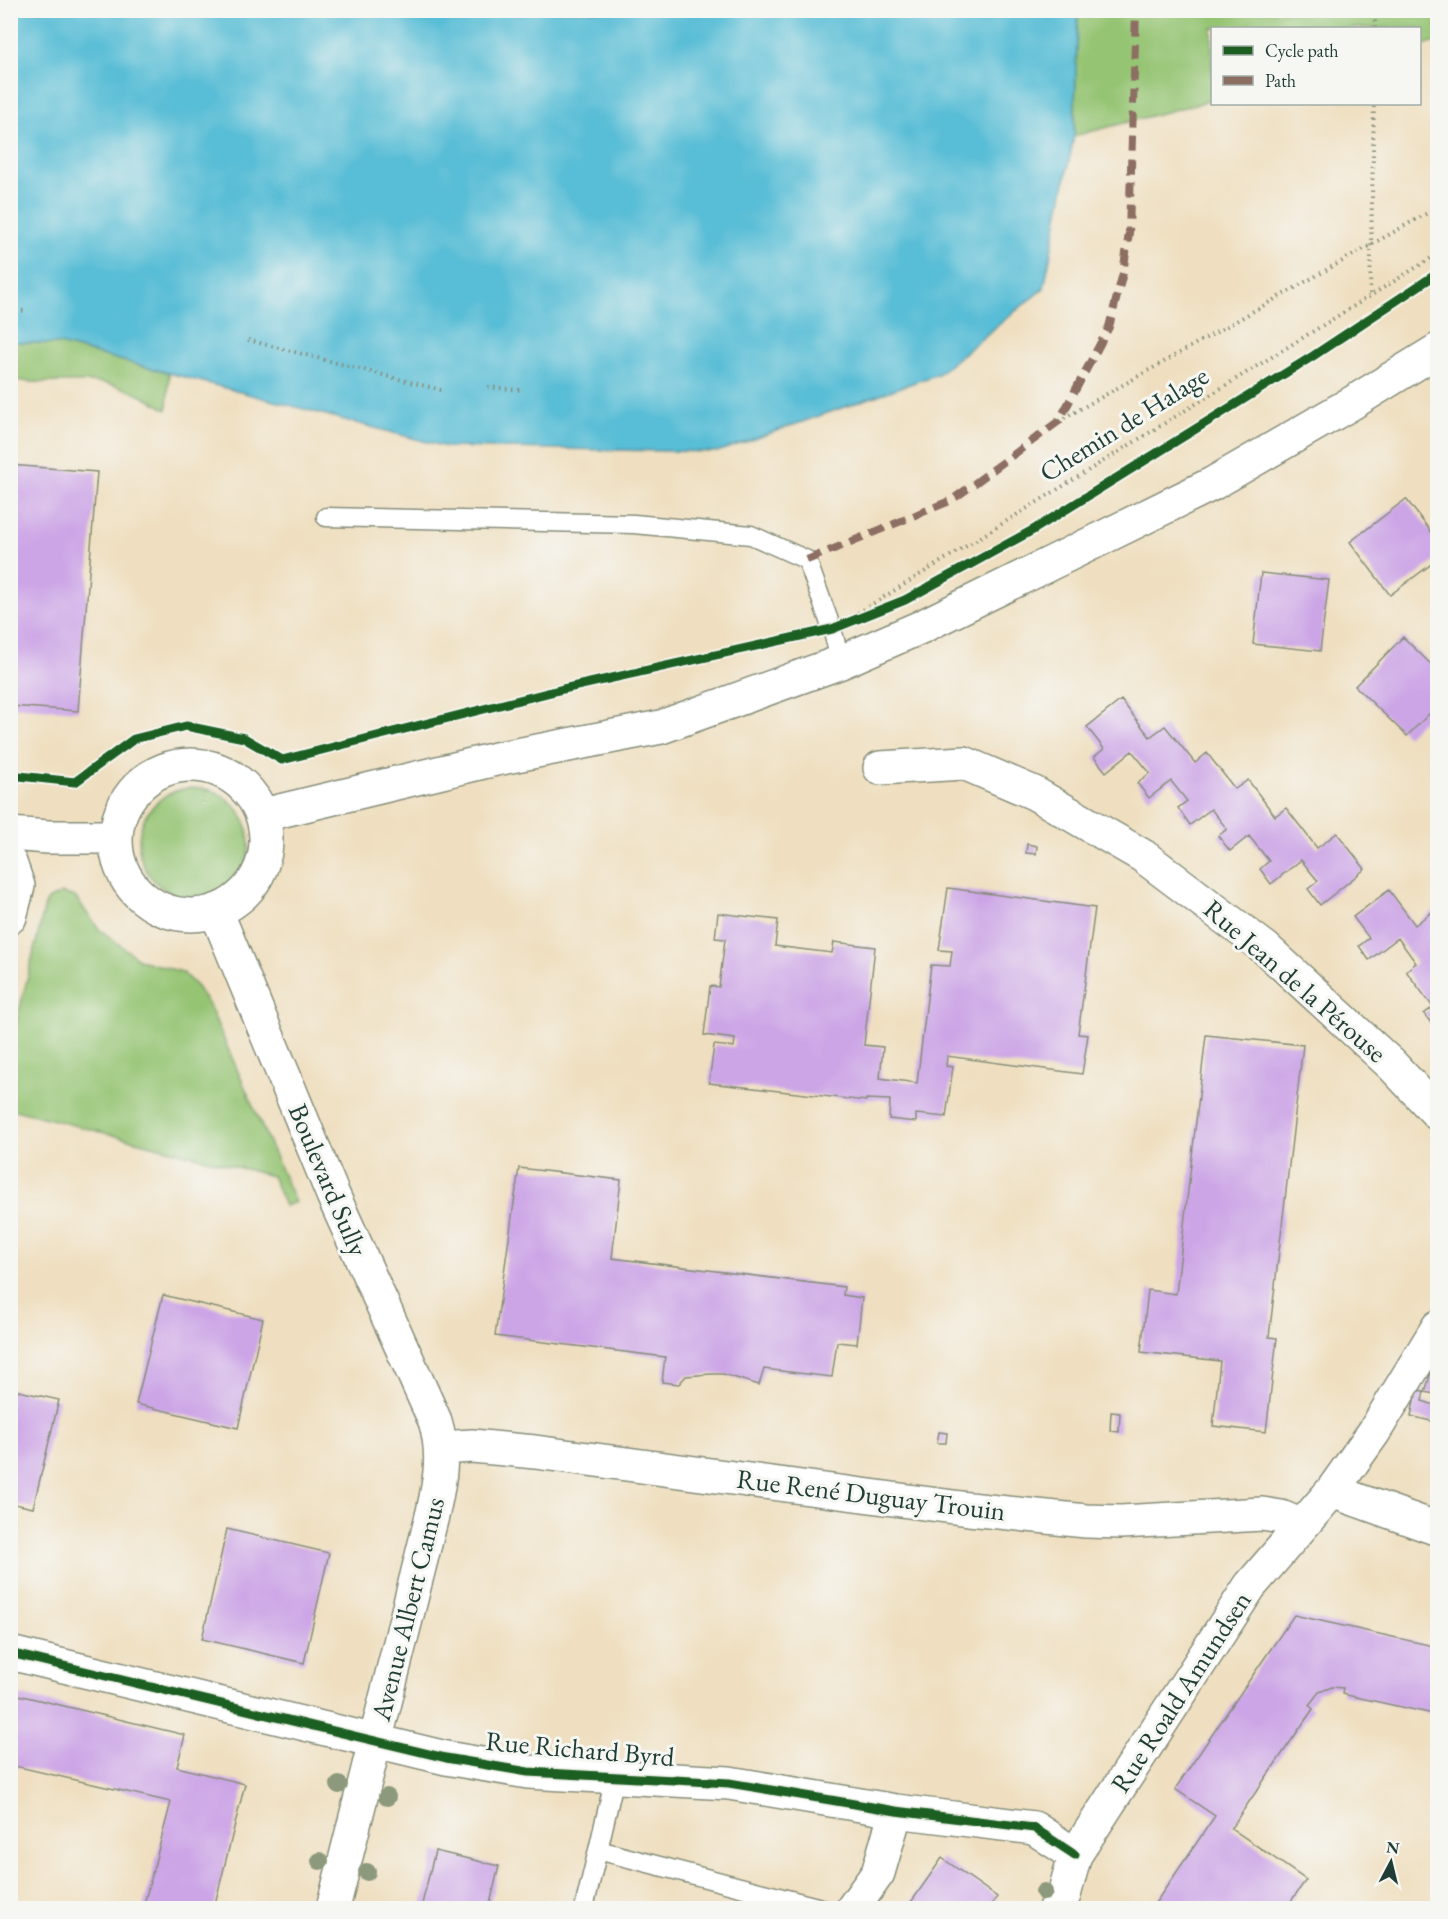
<svg xmlns="http://www.w3.org/2000/svg" width="1448" height="1919" font-family="'EB Garamond',serif">
	<style>
		.green { fill: #95c473; stroke: #5a8054; stroke-width: 1.5 }
		.water { fill: #58bdd6; stroke: #3c7d85; stroke-width: 1.5 }
		.building { fill: #cca5e6 }
		.lines { fill: none; stroke-linecap: round; stroke-linejoin: round }
		.lane-casing { stroke: #878e7a; stroke-width: 21 }
		.street-casing { stroke: #878e7a; stroke-width: 36 }
		.secondary-casing { stroke: #878e7a; stroke-width: 36 }
		.path { stroke: #878e7a; stroke-width: 4; stroke-dasharray: 1.5 4.5; stroke-linecap: butt }
		.lane { stroke: #fff; stroke-width: 18 }
		.street { stroke: #fff; stroke-width: 33 }
		.secondary { stroke: #fff; stroke-width: 33 }
		.quiet { stroke: #8d6e63; stroke-width: 8; stroke-dasharray: 15 8; stroke-linecap: butt }
		.cycleway-casing { stroke: #f6f6f2; stroke-width: 13 }
		.cycleway { stroke: #1b5e20; stroke-width: 9 }
		.tree { fill: #8d997c }
		.labels { text-anchor: middle; stroke-width: 6; stroke-linejoin: round; paint-order: stroke }
		.street-label { font-size: 27px; fill: #1f3d34; stroke: #f6f6f2 }
	</style>
	<rect width="100%" height="100%" fill="#f6f6f2"/>
	<filter id="ink" filterUnits="userSpaceOnUse"><feTurbulence type="fractalNoise" baseFrequency=".0167" numOctaves="2"/><feDisplacementMap in="SourceGraphic" scale="12" xChannelSelector="R" yChannelSelector="G"/><feConvolveMatrix kernelMatrix="1 2 1 2 8 2 1 2 1" color-interpolation-filters="sRGB"/></filter>
	<filter id="wash" filterUnits="userSpaceOnUse"><feTurbulence type="fractalNoise" baseFrequency=".008" numOctaves="4" result="noise"/><feDisplacementMap in="SourceGraphic" scale="24" xChannelSelector="R" yChannelSelector="G"/><feGaussianBlur stdDeviation="1.35" result="paint"/><feColorMatrix in="noise" values="0 0 0 0 0 0 0 0 0 0 0 0 0 0 0 0 0 1.4 0 .05"/><feComposite in="paint" operator="in"/></filter>
	<g filter="url(#wash)">
		<rect width="100%" height="100%" fill="#efdfc0"/>
		<path class="green" d="M1078,11h359v31l-17,4v-18h-208v72l-138,36z
			M11,342l49,2 109,29 -2,37c-20,-12 -40,-23 -64,-27 -31,-4 -62,3 -92,-4z
			M139 843a55 55 0 1 1 110 0a55 55 0 1 1-110 0Z
			M62,893l13,4 24,32 41,31 42,12 15,15 12,18 86,197 -10,4 -13,-30 -261,-67v-64l34,-140 4,-6z"/>
		<path class="water" d="M11,10l1067,1 -4,125 -30,152 -106,86 -221,78 -271,-5 -386,-103 -49,-2z"/>
		<g id="blocks">
			<path class="building" d="M10,465l87,7 -19,239 -68,-5z
				M1406,499l32,42v18l-48,36 -40,-53z
				M1261,573l68,7 -9,71 -67,-7z
				M1403,637l35,34v34l-31,31 -52,-50z
				M1121,700l29,37 15,-11 30,37 12,-10 28,36 13,-9 27,36 11,-8 31,40 20,-15 28,36 -45,36 -12,-16 10,-8 -17,-21 -30,24 -11,-15 9,-8 -20,-25 -19,15 -12,-15 9,-7 -16,-20 -21,16 -12,-17 9,-7 -16,-20 -22,17 -12,-15 13,-10 -18,-22 -26,21 -12,-15 10,-8 -17,-22z
				M1027,844l10,2 -1,8 -10,-1z
				M948,888l147,20 -17,126 10,1 -6,39 -135,-18 -1,10 7,1 -7,50 -30,-3v8l-27,-3 1,-19 -24,-1v2l-157,-18 5,-38 20,2 1,-8 -31,-4 6,-49 9,1 6,-48 -10,-1 3,-25 60,7 -3,26 57,7 2,-11 41,5 -11,98 19,2 -3,31 37,5 14,-118 19,1 2,-15 -13,-1z
				M1389,890l26,35 18,-14 5,6v109l-3,2 -11,-14 9,-7 -27,-36 10,-8 -18,-25 -29,22 -10,-14 10,-8 -16,-21z
				M1206,1035l97,10 -34,292 8,1 -11,94 -53,-6 7,-65 -79,-9 7,-62 28,4z
				M519,1168l102,12 -9,78 232,29 -1,8 19,3 -5,46 -20,-2 -5,35 -68,-8 -5,16 -36,-11h-12l-25,2 -7,8 -17,-2 3,-25 -170,-21z
				M163,1295l100,24 -25,109 -102,-24z
				M1433,1366l5,2v15l-4,11 -9,-2z
				M10,1389l49,11 -26,108 -23,-5z
				M1416,1390l8,1 -2,10 16,5v17l-27,-7z
				M1111,1412l9,1 -1,19 -9,-1z
				M939,1432l8,1 -1,10h-9z
				M227,1529l102,24 -25,110 -102,-24z
				M1294,1615l144,32v68l-96,-21 1,-6 -11,-1 -13,5 -10,13 4,4 -82,119 75,52 -20,28h-127l-5,-3 61,-89 -40,-27z
				M10,1693l175,42 -8,32 68,17 -31,124h-71l28,-106 -161,-37z
				M435,1851l64,15 -10,42h-68z
				M942,1858l55,39 -7,11h-83z"/>
		</g>
	</g>
	<g filter="url(#ink)">
		<use href="#blocks" fill-opacity="0" stroke="#878e7a" stroke-width="1.5"/>
		<g class="lines">
			<g class="lane-casing">
				<path id="lane" d="M326,517l308,7 117,11 56,25 25,69 9,33
					M598,1850l17,-73
					M584,1908l14,-58 223,58"/>
			</g>
			<g class="street-casing">
				<path id="street" d="M880,768l84,-5 70,30 109,63 122,92 127,117 46,49
					M10,863l8,23 -8,31
					M216,911l117,284 102,226c10,32 5,60 -2,91l-100,396
					M441,1448l31,-2 63,6 434,57 117,12 35,1 141,-8 19,3 19,8
					M1332,1491l106,38
					M10,1653l436,105 82,14 201,11 167,28 138,17 41,27
					M853,1908l25,-35 18,-62
					M1055,1908l9,-13 11,-40 175,-269 82,-95 42,-59 64,-105"/>
			</g>
			<g class="secondary-casing">
				<path id="secondary" d="M116 840a75 75 0 1 1 150 0a75 75 0 1 1-150 0Z
					M263,815l233,-56 165,-32 180,-65 80,-35 291,-143 140,-81 86,-53
					M10,834l38,3h67"/>
			</g>
			<path class="path" d="M1375,28v-18
				M1370,294l4,-190
				M10,310l17,1
				M248,340l197,51
				M488,387l32,3
				M1059,421l379,-214
				M858,613l580,-359"/>
			<use href="#lane" class="lane"/>
			<use href="#street" class="street"/>
			<use href="#secondary" class="secondary"/>
			<path class="quiet" d="M807,560l145,-60 107,-79 50,-94 14,-54 6,-40 7,-223"/>
			<g class="cycleway-casing">
				<path id="cycleway" d="M10,775l65,7 59,-43 52,-13 58,12 38,22 281,-71 269,-60 73,-29 128,-70 280,-174 125,-83
					M10,1653l436,105 82,14 201,11 167,28 138,17 41,27"/>
			</g>
			<use href="#cycleway" class="cycleway"/>
		</g>
		<g class="tree">
			<circle cx="339" cy="1785" r="9"/>
			<circle cx="387" cy="1797" r="9"/>
			<circle cx="320" cy="1861" r="9"/>
			<circle cx="367" cy="1872" r="9"/>
			<circle cx="1044" cy="1892" r="9"/>
		</g>
	</g>
	<g class="labels">
		<g class="street-label">
			<text transform="translate(1124 424) rotate(-32)" y="9">Chemin de Halage</text>
			<text transform="translate(1295 981) rotate(41)" y="9">Rue Jean de la Pérouse</text>
			<text transform="translate(328 1180) rotate(67)" y="9">Boulevard Sully</text>
			<text transform="translate(871 1495) rotate(7)" y="9">Rue René Duguay Trouin</text>
			<text transform="translate(408 1609) rotate(-76)" y="9">Avenue Albert Camus</text>
			<text transform="translate(1181 1692) rotate(-57)" y="9">Rue Roald Amundsen</text>
			<text transform="translate(580 1749) rotate(5)" y="9">Rue Richard Byrd</text>
		</g>
	</g>
	<rect width="1448" height="1919" fill="none" stroke="#f6f6f2" stroke-width="36"/>
	<rect x="1211" y="27" width="210" height="78" fill="#f6f6f2" stroke="#a0aca6" stroke-width="1.5"/>
	<rect x="1223" y="46" width="30" height="9" fill="#1b5e20" stroke="#a0aca6" stroke-width="1.5"/>
	<text x="1265" y="57" font-size="18" fill="#1f3d34">Cycle path</text>
	<rect x="1223" y="76" width="30" height="9" fill="#8d6e63" stroke="#a0aca6" stroke-width="1.5"/>
	<text x="1265" y="87" font-size="18" fill="#1f3d34">Path</text>
	<g transform="translate(1391 1862) rotate(7)" stroke="#f6f6f2" stroke-width="4.5" paint-order="stroke">
	<path d="M0-4.5L10 22L0 15L-10 22Z" fill="#1f3d34"/>
	<text y="-9" font-size="16" font-weight="bold" text-anchor="middle" fill="#1f3d34">N</text>
	</g>
</svg>
